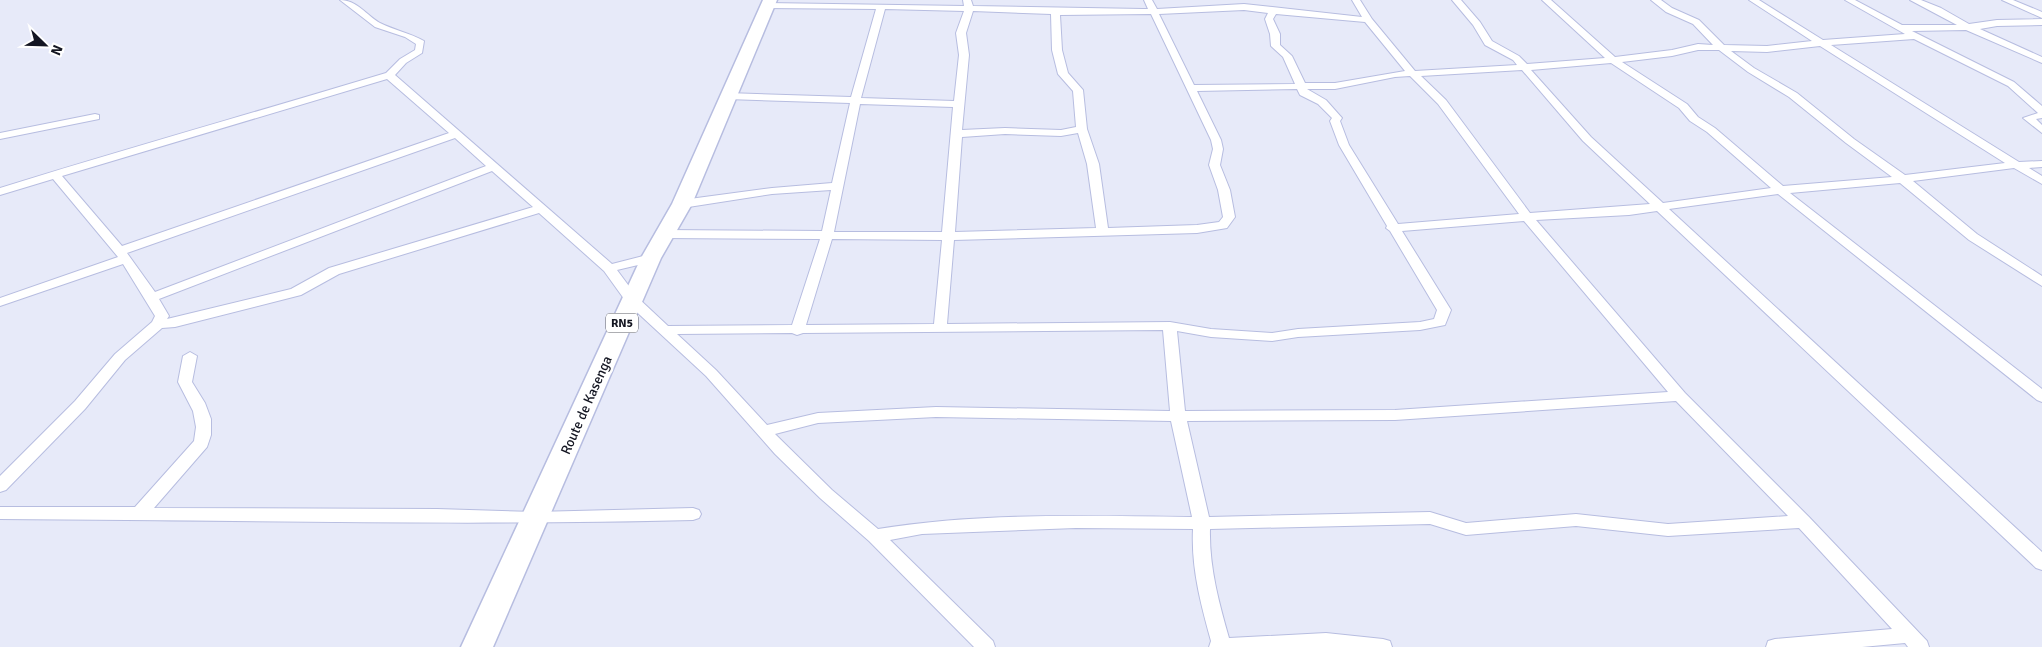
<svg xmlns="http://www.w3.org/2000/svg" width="2042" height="647" font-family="Signika,sans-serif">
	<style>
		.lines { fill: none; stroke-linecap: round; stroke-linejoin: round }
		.minor-casing { stroke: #b7bde0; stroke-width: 2 }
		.trunk-casing { stroke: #b7bde0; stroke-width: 3 }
		.minor { fill: #fff; fill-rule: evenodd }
		.trunk { fill: #fff; fill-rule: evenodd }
		.labels { text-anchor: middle; stroke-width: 5; stroke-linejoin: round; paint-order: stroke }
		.shield { fill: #fff; stroke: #5a5c64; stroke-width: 1 }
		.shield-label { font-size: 12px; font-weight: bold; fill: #141622 }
		.street-label { font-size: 14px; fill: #141622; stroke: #fff }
	</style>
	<rect width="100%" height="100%" fill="#e7eaf9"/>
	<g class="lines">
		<g class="minor-casing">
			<path id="minor" d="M340,0c17,0 26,15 40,23 14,7 30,10 44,18l-2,12 -16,10 -11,12 217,189 39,-10 4,1 2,3 -2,3 -38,9 20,27 31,29 124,-1 28,-86 -156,-1 -6,-4 6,-4 158,1 9,-41 -59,4 -90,14 -6,-4 6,-4 90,-12 60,-5 18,-80 -123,-4 -5,-3 5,-3 124,4 25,-88 -112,-1v-4l3,-1 197,3 -1,-6h8l2,6 170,3h5l-4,-9h8l5,9 87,-5 118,13 -10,-17h8l12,19 43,52 102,-6 -4,-5 -28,-15 -12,-20 -21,-25h9l19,22 12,19 27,15 8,8 78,-6 -63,-58h9l64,57 57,-7 26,-6 15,1 -20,-21 -27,-12 -15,-12h10l11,8 27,12 25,25 43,1 45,-5 -63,-41h10l64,40 82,-6 -60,-34h10l47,25h55l-47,-25h11l20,8 28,16 28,-4 45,-1v6l-45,1 -17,3 62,28v6l-76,-33 -54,1 102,51 28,24v12l-6,1 6,6v8l-19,-15 15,-5 -30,-27 -94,-47 -83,6 188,117 23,-1v6l-13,1 13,8v8l-28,-16 -101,13 64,53 65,42v10l-73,-46 -69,-57 -110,10 252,196v13l-5,-2 -259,-206 -109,15 373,343v18l-6,-2 -379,-357 -28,4 -93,5 149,173 124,124 118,124 2,6h-21l-3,-4 -43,4h-96l2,-6 7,-2 117,-10 -93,-101 -131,8 -92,-10 -110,9 -36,-11 -220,5c-1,38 9,74 19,109l97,-5 57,6 7,2 2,6h-183l2,-6c-10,-36 -20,-73 -18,-112l-117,-1 -154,6 -32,6 103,101 2,6h-21l-105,-106 -49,-43 -45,-44 -69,-78 -79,-73 -23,-32 -65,-58 -200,61 -38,21 -126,32 -13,1 -37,32 -40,49 -79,81 -6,2v-16l75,-75 40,-47 37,-32 3,-6 -32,-52 -123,42v-8l118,-41 -65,-78 -53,16v-7c128,-40 257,-76 386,-115l14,-14 15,-9 1,-6 -11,-7 -30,-10zM885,9l79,2 -8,22 3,22 -5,46 -93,-3zM1244,10l24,3 -3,6 5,15 1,12 12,11 12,27 -101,1 -35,-71zM973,11l78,3 1,36 6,24 15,17 3,36 -15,3 -56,-2 -43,2 7,-75 -3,-22zM1151,14l60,126 2,9 -4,16 9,25 5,27 -4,5 -22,3 -89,3 -9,-64 -12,-35 -4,-39 -15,-17 -6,-23 -2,-35zM1276,14l89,8 40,49 -70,12h-30l-13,-27 -12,-11v-11l-7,-15zM1820,46l185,117 -100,12 -51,-36 -57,-46 -43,-25 -23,-17 36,1zM1698,50h21l29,22 41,25 57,46 46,34 -109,9 -68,-58 -17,-11 -11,-13 -65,-42 50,-6zM1611,63l68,45 11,13 17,11 64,56 -108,15 -72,-66 -60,-67zM1522,70l61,71 67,63 -120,9 -84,-113 -25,-24zM1410,76l28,28 81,110 -121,10 -49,-79 -9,-24 2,-3 -16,-18 -19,-11h28l60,-12zM387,79l62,54 -327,113 -60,-70zM1297,89l3,6 18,9 14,14 -2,3 9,24 48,81 -1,2 4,3 47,79 -3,9 -14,3 -122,7 -26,4 -61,-4 -41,-7 -223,2 7,-84 243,-7 30,-5 8,-11 -5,-27 -10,-25 3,-16 -2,-9 -24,-49zM860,104l93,3 -11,125h-108zM1078,133l9,31 9,64 -141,4 7,-95 43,-3 56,2zM455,138l31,28 -331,126 -28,-39zM492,171l41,36 -204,61 -38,21 -124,30 2,-3 -10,-17zM1524,221l144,171 -273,18 -210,1 -8,-80 34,6 61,4 26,-4 122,-7 25,-5 6,-15 -49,-79zM832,239l110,1 -8,84 -128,1zM1163,330l7,81 -234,-4 -118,6 -51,12 -51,-55 -39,-36 115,-1 5,2 6,-2zM1676,401l112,115 -120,8 -92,-10 -110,9 -36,-11 -221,5 -22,-96 208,-1zM936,417l235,4 21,96c-104,-1 -211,-5 -314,12l-46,-39 -57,-56 43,-11z
				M2002,0h11l29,12v6z
				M95,114l4,1v4l-99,20v-6z
				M190,352l7,4 -5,26 13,21 6,16v16l-4,12 -53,61 283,1 98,3 158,-4 6,2 2,4 -2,4 -6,2c-231,6 -462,0 -693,-1v-12h135l59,-66 2,-14 -3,-16 -15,-29 5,-26z"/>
		</g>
		<g class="trunk-casing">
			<path id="trunk" d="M763,0h14l-85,204 -31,54 -168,389h-32l180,-389 31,-54z"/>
		</g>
		<use href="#minor" class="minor"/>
		<use href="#trunk" class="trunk"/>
	</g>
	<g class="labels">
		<rect class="shield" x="606" y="313.5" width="32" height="19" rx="4"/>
		<g class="shield-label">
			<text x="622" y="327">RN5</text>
		</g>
		<g class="street-label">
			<text transform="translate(586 405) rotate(-66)" y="5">Route de Kasenga</text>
		</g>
	</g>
	<g transform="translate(45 45) rotate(113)" stroke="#ffffff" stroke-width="4" paint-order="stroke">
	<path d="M0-4L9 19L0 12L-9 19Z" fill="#141622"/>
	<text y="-8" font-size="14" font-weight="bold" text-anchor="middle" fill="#141622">N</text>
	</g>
</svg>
